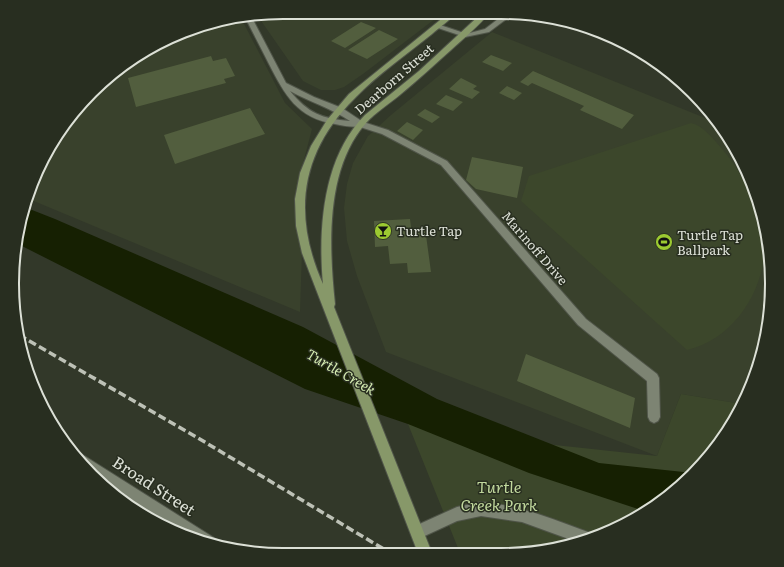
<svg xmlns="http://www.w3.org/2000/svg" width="784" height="567" font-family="Literata,serif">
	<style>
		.built { fill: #39412c }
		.green { fill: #3c472b }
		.water { fill: #162002 }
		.building { fill: #525e3e }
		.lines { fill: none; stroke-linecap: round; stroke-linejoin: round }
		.service-casing { stroke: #505549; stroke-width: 2 }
		.minor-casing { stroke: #505549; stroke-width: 2 }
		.tertiary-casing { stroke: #505549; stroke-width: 2 }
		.primary-casing { stroke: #505549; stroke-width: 2 }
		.service { fill: #7d8473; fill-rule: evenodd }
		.minor { fill: #7d8473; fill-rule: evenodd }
		.tertiary { fill: #7d8473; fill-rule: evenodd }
		.primary { fill: #879869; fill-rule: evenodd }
		.rail { stroke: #bdc1b6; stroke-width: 3.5; stroke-dasharray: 8 3.5; stroke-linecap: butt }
		.labels { text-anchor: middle; stroke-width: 3; stroke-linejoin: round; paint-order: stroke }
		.street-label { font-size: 13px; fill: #dce0d6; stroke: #282e20 }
		.poi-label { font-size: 13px; fill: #dce0d6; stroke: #282e20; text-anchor: start }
		.water-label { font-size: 14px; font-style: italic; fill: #d6edb2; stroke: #282e20 }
		.near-street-label { font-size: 16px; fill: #dce0d6; stroke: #282e20 }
		.near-park-label { font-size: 16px; font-style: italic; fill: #c1d89d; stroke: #282e20 }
		.rim { fill: none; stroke: #dce0d6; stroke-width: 2 }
	</style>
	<rect width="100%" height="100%" fill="#323829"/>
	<path class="built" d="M284,12h160l-81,62 -19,13 -9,3h-14l-18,-9 -46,-66z
		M241,18l44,85 27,26 -17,65v19l7,39 -2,60 -271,-113 11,-35 39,-59 54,-47 80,-37z
		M492,32l228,92 24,39 19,50 8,53 -1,53 -12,52 -16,33 -61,-10 -24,62 -271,-104 -29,-76 -10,-35 -3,-33 3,-24 6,-21 15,-27 23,-21z"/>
	<path class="green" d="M691,123c13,3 23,17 32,27 22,26 33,54 38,87 1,7 3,15 3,21 -6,43 -35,82 -77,92l-166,-149 8,-25z
		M681,394l61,10 -6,15 -31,43 -39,37 -61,35 -69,19h-76l-52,-129 90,15 159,17z"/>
	<path class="water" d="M27,208l28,11 248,108 134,72 162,64 94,10 -27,26 -22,12 -115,-38 -121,-49 -103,-35 -289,-146z"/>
	<path class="building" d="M361,22l15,6 -31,20 -14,-7z
		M379,30l19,9 -31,20 -19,-9z
		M491,55l21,8 -9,8 -21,-9z
		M211,56l2,5 13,-3 9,18 -11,3 2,4 -90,24 -8,-29z
		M533,71l101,44 -12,14 -42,-19 4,-4 -52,-23 -4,3 -8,-4z
		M461,78l16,8 -4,3 7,3 -8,7 -23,-10z
		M507,86l15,7 -8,7 -15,-7z
		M446,95l17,7 -10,9 -17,-7z
		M250,108l15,26 -90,30 -11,-29z
		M425,109l15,8 -8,6 -15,-8z
		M407,122l16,8 -10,10 -16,-9z
		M472,157l51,10 -6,31 -41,-9 -10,-9z
		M410,219l1,9h14l6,44 -23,1 -1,-10 -17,1 -2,-18 -13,1 -1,-26z
		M526,354l109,44 -5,30 -113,-47z"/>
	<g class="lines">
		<g class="service-casing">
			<path id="service" d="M437,24l30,10 1,1 -3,2 -30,-10 -1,-1z
				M481,502c38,3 72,17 107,30l5,2 1,3 -17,5 -55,-20 -41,-6 -24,5 -39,18 -5,-2 -2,-5 2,-5 44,-20z"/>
		</g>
		<g class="minor-casing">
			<path id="minor" d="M506,13l7,1 -24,18 -24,5 -3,-2 23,-6z
				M360,121l28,9 59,31 139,158 71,55 2,4 1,39 -2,4 -4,2 -4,-2 -2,-4 -1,-36 -69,-56 -137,-160 -59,-31 -25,-8v-4z
				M75,450l144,91 1,6 -35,-12 -93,-61 -21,-22z"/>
		</g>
		<g class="tertiary-casing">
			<path id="tertiary" d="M251,16l35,67 28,14 28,11 21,14v4c-8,2 -19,0 -28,-2 -38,-6 -50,-29 -66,-60 -8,-16 -16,-31 -24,-47zM290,91c20,11 41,17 60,30 -28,-2 -42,-8 -60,-30z"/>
		</g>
		<g class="primary-casing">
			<path id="primary" d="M450,12h7c-7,8 -17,15 -25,22 -26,21 -54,40 -77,64 -55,54 -63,117 -32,186 -5,-56 0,-127 42,-169l54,-44 64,-59h7c-11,14 -26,26 -39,38 -17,15 -33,30 -50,44 -12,10 -25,18 -35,29 -41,46 -37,125 -31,181l-1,3 98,246h-14l-116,-300 -6,-27 -1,-27 5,-26 11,-27 16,-26 22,-26z"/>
		</g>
		<use href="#service" class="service"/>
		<use href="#minor" class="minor"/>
		<use href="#tertiary" class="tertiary"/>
		<use href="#primary" class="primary"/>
		<path class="rail" d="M19,335l179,103 194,116"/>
	</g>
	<defs>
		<g id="bar-disc" transform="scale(0.9)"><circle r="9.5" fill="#9cca31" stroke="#282e20"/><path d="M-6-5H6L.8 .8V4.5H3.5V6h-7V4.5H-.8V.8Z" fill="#111"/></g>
		<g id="stadium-disc" transform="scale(0.9)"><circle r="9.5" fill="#9cca31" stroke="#282e20"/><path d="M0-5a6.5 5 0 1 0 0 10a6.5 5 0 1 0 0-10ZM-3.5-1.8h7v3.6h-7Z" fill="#111"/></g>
	</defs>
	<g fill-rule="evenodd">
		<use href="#bar-disc" x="383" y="231"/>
		<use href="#stadium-disc" x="664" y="242"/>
	</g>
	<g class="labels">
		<g class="street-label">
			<text transform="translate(394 79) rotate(-41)" y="5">Dearborn Street</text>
			<text transform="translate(535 248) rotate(49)" y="5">Marinoff Drive</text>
		</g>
		<g class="poi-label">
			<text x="396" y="236">Turtle Tap</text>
			<text x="677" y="240">Turtle Tap<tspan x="677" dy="15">Ballpark</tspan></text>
		</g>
		<g class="water-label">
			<text transform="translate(341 372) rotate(30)" y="5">Turtle Creek</text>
		</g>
		<g class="near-street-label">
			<text transform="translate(154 486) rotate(33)" y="6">Broad Street</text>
		</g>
		<g class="near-park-label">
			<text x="499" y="493">Turtle<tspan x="499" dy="18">Creek Park</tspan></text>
		</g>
	</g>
	<path d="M0 0H784V567H0ZM283 19H501A264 264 0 0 1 765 283V284A264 264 0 0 1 501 548H283A264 264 0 0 1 19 284V283A264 264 0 0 1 283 19Z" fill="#282e20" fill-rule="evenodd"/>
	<path class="rim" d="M283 19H501A264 264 0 0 1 765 283V284A264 264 0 0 1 501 548H283A264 264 0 0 1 19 284V283A264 264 0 0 1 283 19Z"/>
</svg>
